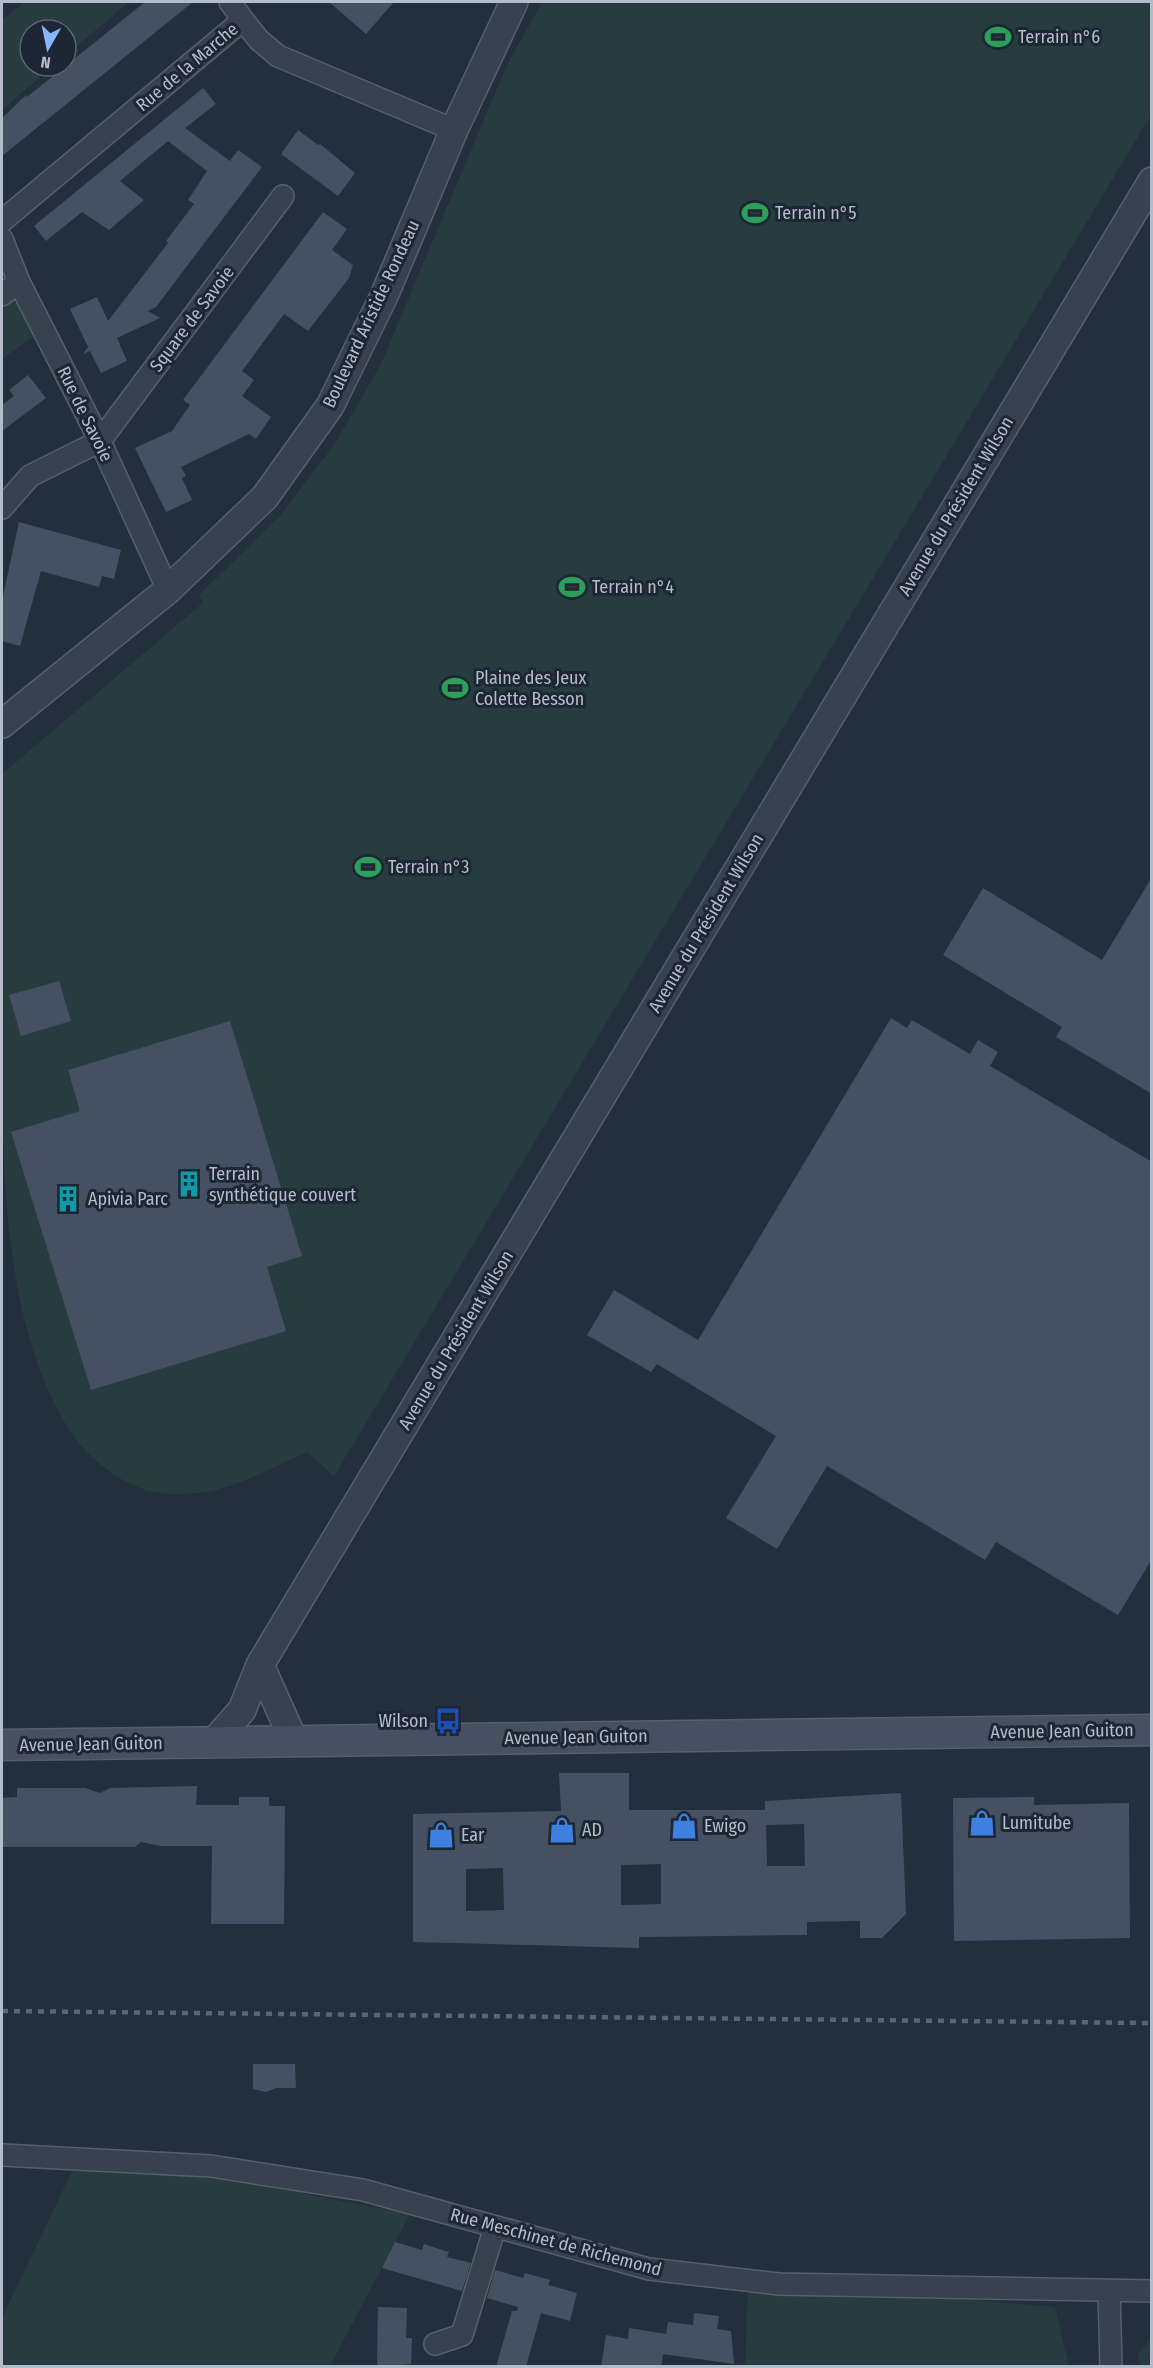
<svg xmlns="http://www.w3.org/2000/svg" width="1153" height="2368" font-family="'Fira Sans Condensed',sans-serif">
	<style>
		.green { fill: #263c3f }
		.building { fill: #455162; fill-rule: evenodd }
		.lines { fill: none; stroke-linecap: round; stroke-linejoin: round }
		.minor-casing { stroke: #565f6c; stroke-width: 24 }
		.tertiary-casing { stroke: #565f6c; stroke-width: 30 }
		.secondary-casing { stroke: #565f6c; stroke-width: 33 }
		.minor { stroke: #38414e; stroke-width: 21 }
		.tertiary { stroke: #38414e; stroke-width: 27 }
		.secondary { stroke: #465061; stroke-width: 30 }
		.rail { stroke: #5a6575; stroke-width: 4.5; stroke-dasharray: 6 6; stroke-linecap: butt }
		.labels { text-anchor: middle; stroke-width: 6; stroke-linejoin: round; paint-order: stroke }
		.poi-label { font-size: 18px; fill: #b4bcc9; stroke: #1d2633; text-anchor: start }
		.street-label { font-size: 18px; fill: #b4bcc9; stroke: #1d2633 }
	</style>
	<rect width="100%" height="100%" fill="#242f3e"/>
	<path class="green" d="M25,2h104l-63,53v-25h-36v36h23l-51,44v-90z
		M542,2h609v113l-817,1361 -27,-24c-50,23 -95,50 -152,40 -29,-5 -55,-26 -75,-47 -80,-106 -78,-287 -78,-421 0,-83 0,-166 0,-250l201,-171 -4,-8 81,-79 54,-71 46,-79 127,-301z
		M2,239l38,93 -38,27z
		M74,2167l144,10 192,37 -80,152h-328v-48z
		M748,2280l307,27 14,59h-324z
		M1151,2339v27h-11l-2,-12z"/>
	<path class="building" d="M145,2h48l-191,154v-38l24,-23 1,2z
		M329,2h65l-28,32z
		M203,88l13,16 -31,24 45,33 8,-11 24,17 -106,140 -8,4 12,7 -43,20 10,23 -26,12 -11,-22 -7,3 5,-7 -18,-38 27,-12 11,24 60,-78 -2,-2 28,-37 -6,-4 19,-29 -39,-30 -48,40 24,19 -35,30 -27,-18 -36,29 -12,-15z
		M298,130l20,15 2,-1 35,29 -17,23 -57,-42z
		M323,212l24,17 -15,21 21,15 -4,13 -41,53 -24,-17 -42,57 12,9 -12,16 29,21 -15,22 -7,-5 -68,33 5,9 -4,2 10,22 -26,12 -31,-64 37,-17 18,-26 -7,-5z
		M28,375l18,23 -44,33v-26l12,-9 -5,-6z
		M19,522l102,28 -7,29 -12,-3 -3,11 -58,-16 -21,75 -18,-5v-40z
		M1152,877v217l-96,-57 6,-10 -119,-72 40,-67 119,72z
		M59,981l12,40 -50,15 -12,-41z
		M891,1018l16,10 5,-8 58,34 8,-14 20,12 -8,14 162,96v397l-34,56 -122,-73 -11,18 -158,-94 -50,83 -51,-31 50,-82 -119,-72 -6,8 -64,-37 27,-45 84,50z
		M230,1021l72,235 -35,11 19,64 -195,59 -80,-258 69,-21 -12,-41z
		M559,1773h70v37h136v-9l136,-8 5,121 -24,24h-22v-17l-53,1v13l-168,2v11l-226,-6v-128l148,-3zM804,1824l1,42h-38l-1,-41zM661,1864v40l-40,1v-40zM503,1868l1,42 -38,1v-42z
		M197,1786l-1,19h43v-8h30v9h16l-1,118h-73l1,-78h-52l-19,-4 -6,5h-133v-49l15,-1v-9h68l15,5 10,-5z
		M1034,1797v8l95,-2 1,135 -176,3 -1,-143z
		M253,2064h42l1,24h-20l-10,4 -13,-3z
		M395,2242l27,8 2,-6 12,4 13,4 -2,5 24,6 -9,28 -80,-23z
		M495,2270l28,8 2,-5 25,7 -2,5 29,8 -7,28 -29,-8 -15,54h-30l16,-56h5l1,-4 -31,-9z
		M378,2307l29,1 -1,30h6l-1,26 -34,3z
		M694,2313l25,3 -2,13 14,2 3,33 -71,-10 -2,13h-60l5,-32 22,4 1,-11 37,6 2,-12 25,3z"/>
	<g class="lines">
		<g class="minor-casing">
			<path id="minor" d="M230,2l13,18
				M2,221l241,-201 16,20 19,16 176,74
				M2,239l17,43 81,159 68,149
				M2,295l17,-13
				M2,508l28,-32 70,-35 183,-245
				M2,2155l209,11 152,24 286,79 130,15 373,7
				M1109,2291l2,75
				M435,2344l27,-9 33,-108"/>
		</g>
		<g class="tertiary-casing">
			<path id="tertiary" d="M2,724l166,-134 97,-93 65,-91 54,-110 70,-166 60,-128
				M260,1665l34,76
				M213,1743l29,-33 18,-45 892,-1484"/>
		</g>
		<g class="secondary-casing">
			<path id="secondary" d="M2,1745l1150,-15"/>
		</g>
		<use href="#minor" class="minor"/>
		<use href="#tertiary" class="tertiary"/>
		<use href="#secondary" class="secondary"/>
		<path class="rail" d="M2,2011l1150,12"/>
	</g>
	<defs>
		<g id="stadium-bare" transform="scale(2.07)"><path d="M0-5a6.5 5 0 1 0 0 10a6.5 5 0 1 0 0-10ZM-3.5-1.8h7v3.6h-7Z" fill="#2e9e5b" stroke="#1d2633" stroke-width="2.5" paint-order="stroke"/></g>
		<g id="building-bare" transform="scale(2.07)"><path d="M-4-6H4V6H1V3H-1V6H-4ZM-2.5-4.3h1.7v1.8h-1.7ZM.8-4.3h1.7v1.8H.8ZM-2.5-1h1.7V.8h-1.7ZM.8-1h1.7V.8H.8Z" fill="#0f9aa8" stroke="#1d2633" stroke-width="2.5" paint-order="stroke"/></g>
		<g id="bus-bare" transform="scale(2.07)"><path d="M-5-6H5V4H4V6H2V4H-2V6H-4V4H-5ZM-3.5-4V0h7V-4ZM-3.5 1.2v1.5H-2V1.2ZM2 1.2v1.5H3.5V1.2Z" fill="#1a4fb4" stroke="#1d2633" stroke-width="2.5" paint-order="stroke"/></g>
		<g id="shop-bare" transform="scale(2.07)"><path d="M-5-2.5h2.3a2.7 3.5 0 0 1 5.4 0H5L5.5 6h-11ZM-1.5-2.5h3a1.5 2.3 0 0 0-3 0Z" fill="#3f7fe0" stroke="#1d2633" stroke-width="2.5" paint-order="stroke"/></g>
	</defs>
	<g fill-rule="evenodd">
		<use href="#stadium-bare" x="998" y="37"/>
		<use href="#stadium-bare" x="755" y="213"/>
		<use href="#stadium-bare" x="572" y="587"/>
		<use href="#stadium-bare" x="455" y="688"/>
		<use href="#stadium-bare" x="368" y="867"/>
		<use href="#building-bare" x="189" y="1184"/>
		<use href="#building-bare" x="68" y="1199"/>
		<use href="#bus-bare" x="448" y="1721"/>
		<use href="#shop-bare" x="982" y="1823"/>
		<use href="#shop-bare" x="684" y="1826"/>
		<use href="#shop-bare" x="562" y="1830"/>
		<use href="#shop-bare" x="441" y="1835"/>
	</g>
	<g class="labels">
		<g class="poi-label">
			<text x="1018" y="43">Terrain n°6</text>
			<text x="775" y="219">Terrain n°5</text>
			<text x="592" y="593">Terrain n°4</text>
			<text x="475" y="684">Plaine des Jeux<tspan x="475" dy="21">Colette Besson</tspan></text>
			<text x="388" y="873">Terrain n°3</text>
			<text x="209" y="1180">Terrain<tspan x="209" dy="21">synthétique couvert</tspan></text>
			<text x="88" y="1205">Apivia Parc</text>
			<text x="428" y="1727" text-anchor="end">Wilson</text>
			<text x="1002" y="1829">Lumitube</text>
			<text x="704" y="1832">Ewigo</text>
			<text x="582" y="1836">AD</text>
			<text x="461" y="1841">Ear</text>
		</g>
		<g class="street-label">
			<text transform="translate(187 67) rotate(-40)" y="6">Rue de la Marche</text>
			<text transform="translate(371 314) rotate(-65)" y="6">Boulevard Aristide Rondeau</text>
			<text transform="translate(192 319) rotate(-53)" y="6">Square de Savoie</text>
			<text transform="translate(85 414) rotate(64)" y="6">Rue de Savoie</text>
			<text transform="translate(956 506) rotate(-59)" y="6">Avenue du Président Wilson</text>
			<text transform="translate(706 923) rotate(-59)" y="6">Avenue du Président Wilson</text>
			<text transform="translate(456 1340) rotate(-59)" y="6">Avenue du Président Wilson</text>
			<text transform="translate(1062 1731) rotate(-1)" y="6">Avenue Jean Guiton</text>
			<text transform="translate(576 1737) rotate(-1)" y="6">Avenue Jean Guiton</text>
			<text transform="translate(91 1744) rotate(-1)" y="6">Avenue Jean Guiton</text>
			<text transform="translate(556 2242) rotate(15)" y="6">Rue Meschinet de Richemond</text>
		</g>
	</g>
	<rect width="1153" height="2368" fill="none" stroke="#b4bcc9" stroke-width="6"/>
	<g transform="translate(48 48) rotate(189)"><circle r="28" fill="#1d2633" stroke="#59626f" stroke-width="1.5"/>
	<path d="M0-4.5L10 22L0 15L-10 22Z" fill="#8ab4f8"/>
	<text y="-9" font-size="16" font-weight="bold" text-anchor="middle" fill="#b4bcc9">N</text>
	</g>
</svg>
